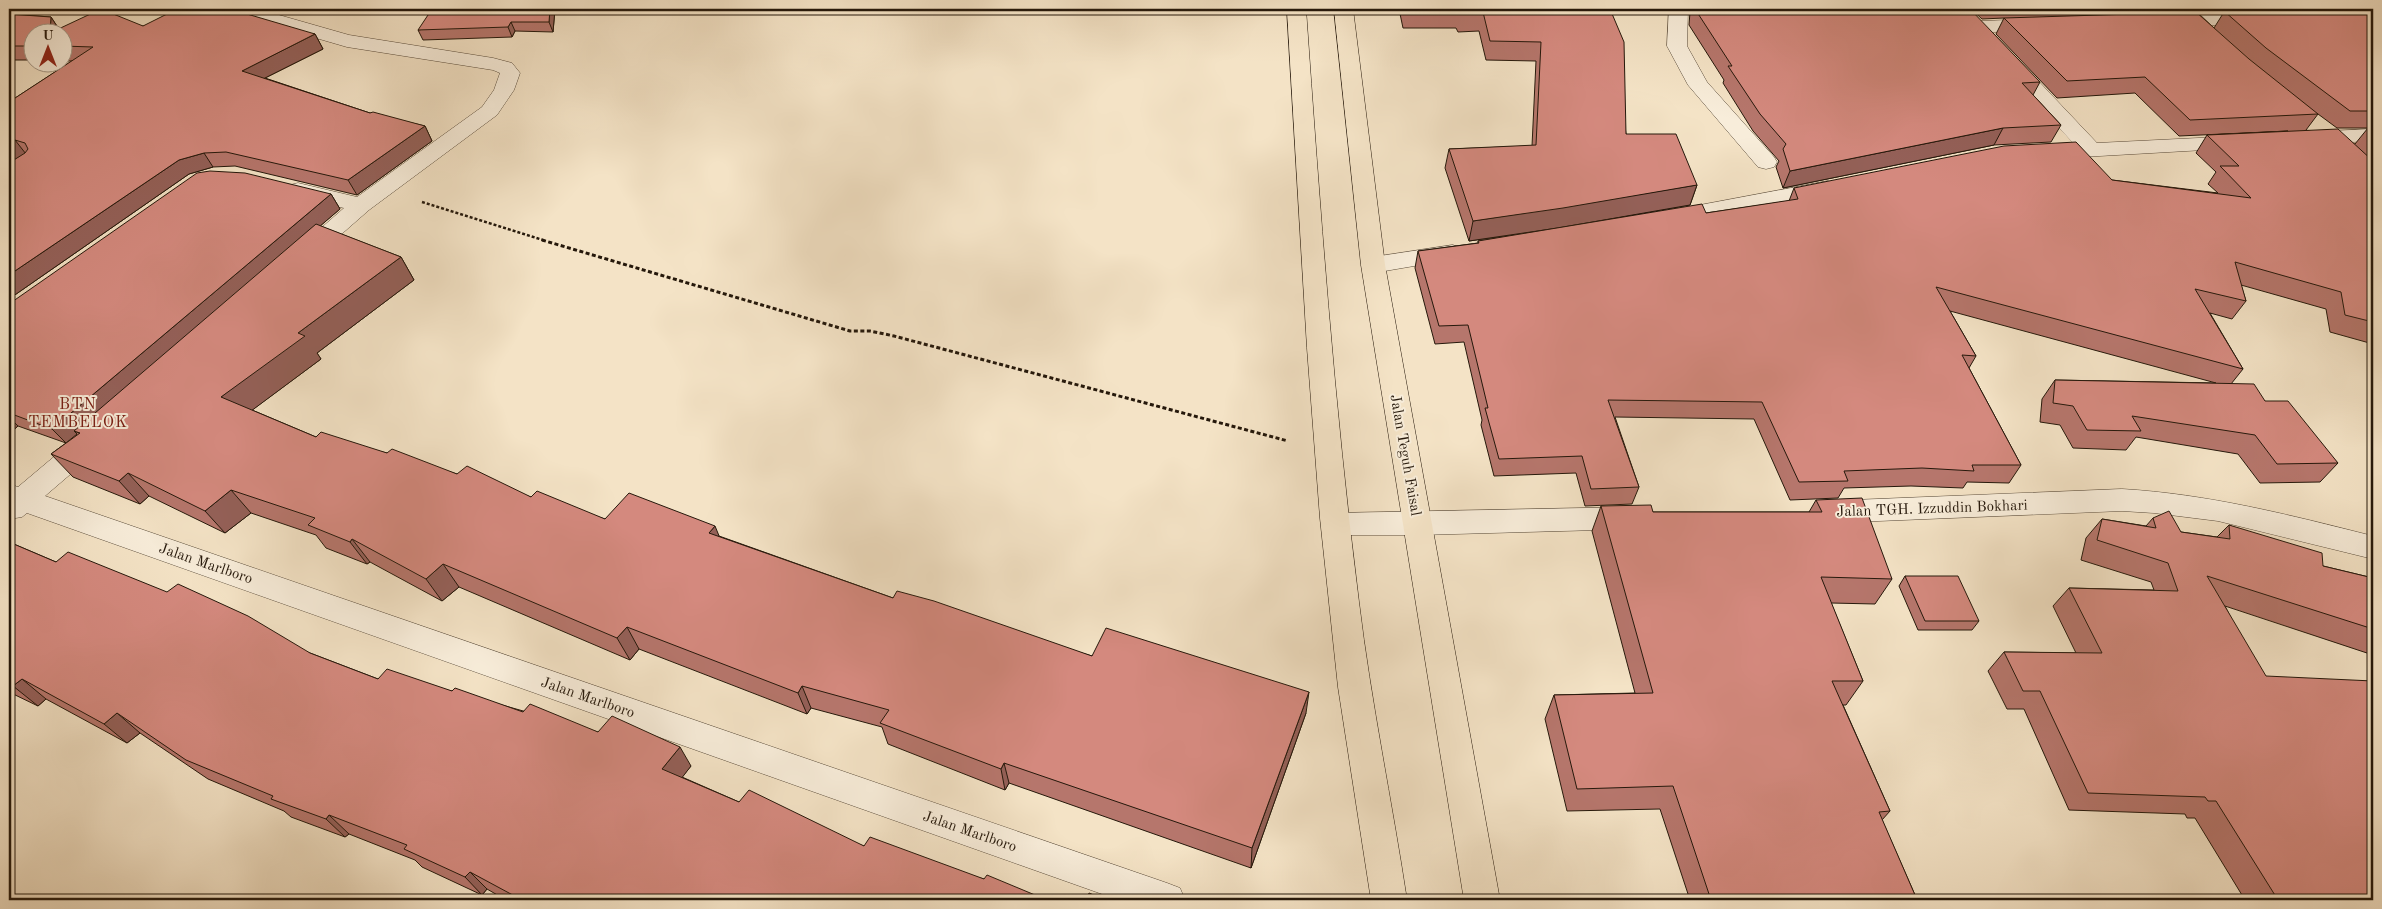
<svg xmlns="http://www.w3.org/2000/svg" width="2382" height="909" font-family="'Old Standard TT',serif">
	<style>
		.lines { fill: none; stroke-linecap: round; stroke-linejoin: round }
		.minor-casing { stroke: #594b3a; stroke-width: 1 }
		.tertiary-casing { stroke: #594b3a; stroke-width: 1 }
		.trunk-casing { stroke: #25180b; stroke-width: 1 }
		.path-far1 { stroke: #25180b; stroke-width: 2.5; stroke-dasharray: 3 2; stroke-linecap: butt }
		.path { stroke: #25180b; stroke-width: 3; stroke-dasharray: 4 2.5; stroke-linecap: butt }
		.minor { fill: #f8edda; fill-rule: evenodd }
		.tertiary { fill: #f8edda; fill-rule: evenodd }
		.trunk { fill: #f4e3c6; fill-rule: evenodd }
		.wall { fill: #b6766c; stroke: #25180b; fill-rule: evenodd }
		.shaded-wall { fill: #946058; stroke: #25180b }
		.building { fill: #d4897e; stroke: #25180b }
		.labels { text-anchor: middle; stroke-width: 4; stroke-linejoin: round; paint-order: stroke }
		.street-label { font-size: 15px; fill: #25180b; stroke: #f8edda }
		.neighbourhood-label { font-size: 16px; letter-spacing: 1px; fill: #7a1f14; stroke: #f8edda }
	</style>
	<rect width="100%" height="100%" fill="#f4e3c6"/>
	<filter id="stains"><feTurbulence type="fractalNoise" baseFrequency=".004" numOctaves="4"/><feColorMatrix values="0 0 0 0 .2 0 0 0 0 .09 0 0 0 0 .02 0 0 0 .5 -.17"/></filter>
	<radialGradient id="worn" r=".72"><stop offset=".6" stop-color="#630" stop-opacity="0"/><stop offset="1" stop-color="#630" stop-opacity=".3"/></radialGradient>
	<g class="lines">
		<g class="minor-casing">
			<path id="minor" d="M221,9h37l91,26 144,23 19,5 8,10 -6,17 -17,25 -128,95 -57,50 -8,3 -8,-3 -4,-5 4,-5 48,-42 -54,-13 -3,-5 3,-5 8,-2 59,14 125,-90 12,-17 6,-17 -7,-3 -146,-23 -107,-31 -16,-3z
				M1669,9h19l-1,37 20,36 67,75 3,5 -3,5 -8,2 -8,-2 -70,-82 -21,-39z
				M1949,9h20l12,12 55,-2 7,2 3,4 -3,4 -7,2 -44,1 105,111 142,-7 8,1 3,5 -3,5 -8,1 -192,11 -8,-2 -3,-5 3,-5 35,-3z
				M2256,13l7,2 3,4 -3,4 -94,4 -7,-2 -3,-4 3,-4 7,-2z
				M2373,129v12l-64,3 -8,-1 -3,-5 3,-5 8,-1z
				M1828,181l8,2 3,5 -3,5 -168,32 -8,-2 -4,-5 4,-5 8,-2z
				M1453,245l8,3 4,5 -4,5 -88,15 -8,-3 -4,-5 4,-5 8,-3z
				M91,431l10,3 4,7 -4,7 -56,48 1122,387 13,5 5,12h-66l-1092,-387 -5,4 -13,2v-35l9,3 63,-53z"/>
		</g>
		<g class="tertiary-casing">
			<path id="tertiary" d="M2122,489c86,5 168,26 251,47v23l-155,-38 -64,-8 -32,-2 -292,12 -10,-3 -4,-8 4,-8 10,-3z
				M1635,507l10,3 4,8 -4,8 -10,3 -216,6h-83l-10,-3 -4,-8 4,-8 10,-3z"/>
		</g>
		<g class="trunk-casing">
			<path id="trunk" d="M1287,9h19c14,198 28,396 53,593 12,100 33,199 48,298h-36l-33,-213 -18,-169 -13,-170z
				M1334,9h19l32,256 115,635h-36l-103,-635z"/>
		</g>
		<path class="path-far1" d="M422,202l124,39"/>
		<path class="path" d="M542,240l308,91h20l24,5 394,105"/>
		<use href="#minor" class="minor"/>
		<use href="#tertiary" class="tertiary"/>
		<use href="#trunk" class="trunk"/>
	</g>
	<path class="wall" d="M555,9l-2,23 -38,-1 -3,6 -89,3 -5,-10z
		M1399,9h211l16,125 71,51 -7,20 -126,22 142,-14 83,-12 5,-13 318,-8 106,13 -10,-9 8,-12 -20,-19 11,-18 81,-4 -109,5 -44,-43 -78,5 -61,-64 8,-16 -22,1 -11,-10h206l-2,3h21l-8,-3h185v335l-43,-12 -4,-23 -85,-24 5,16 -14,18 -22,-6 33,56 -12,15 34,17 73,62 -18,19 -60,1 -22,-29 -102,-17 -10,13 -53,-2 -13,-23 -20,-3 2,-23 13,-19 161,3 -266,-72 26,45 -7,12 52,97 -12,18 -42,-1 -4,6 -52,-2 -67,2 -6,10 -48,2 -36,-81 -139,-2 24,70 -7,17 -47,2 -9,-33 -82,3 -13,-51 1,-5 -18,-78 -29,2 -20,-76 3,-17 60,-8v-2l77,-12 -86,12 -24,-73 4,-19 83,-3 4,-85 -50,-1 -7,-29 -21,1 -2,-4h-53zM2197,12h27l-10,16zM2318,114l19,14h31l-13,16 -49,-14z
		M1691,9h4l345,73 -7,13 28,30 -10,17 -57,3 -211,43 -7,-21 3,-6 -26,-30 -30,-48 1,-3 -35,-55 1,-13z
		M9,14l42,3 8,12 84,-3 172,8 8,15 -58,29 105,35 55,13 7,15 -75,54 -122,-29 -22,1 -24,7 -180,125v-197l63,-41h-10v-29h-30v28h-23z
		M331,194l9,15 -20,17 81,31 13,23 -97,73 4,6 -69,51 64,27 71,16 70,21 74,23 74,22 114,17 174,62 199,58 214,57 -55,155 -242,-85 -4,7 -117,-46 -6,-17 -71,-19 -4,6 -168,-65 -9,11 -171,-73 -17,14 -72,-39 -3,2 -41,-16 -10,-13 -65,-22 -26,20 -76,-37 -9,8 -67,-27 -22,-23 15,-11 -48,-17 -9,8v-130z
		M1816,500l76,79 -17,25 -44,-1 32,78 -17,24h-3l47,106 -8,9 33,75 -6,5h-219l-30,-91 -93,2 -22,-92 9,-24 81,-2 -43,-162 9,-25 52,6h156z
		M2153,518l28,14 36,5 12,-12 94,41 50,12v77l-148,-49 148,294h-128l-50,-82h-8l-2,-4 -116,-4 -45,-101h-17l-19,-38 16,-19 72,1 -23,-47 16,-18 85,2 -3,-8 -70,-22 5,-22 16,-19 44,7z
		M9,542l47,20 254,91 68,26 74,12 146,41 93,34 -9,11 57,25 125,44 120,33 63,21h-541l-19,-11 -5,6 -60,-28 -7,-7 -66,-26 -4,3 -54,-20 -7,-6 -76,-32 -68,-46 -13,10 -81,-44 -8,7 -29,-14z
		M1905,576l74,45 -7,9h-54l-19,-44z"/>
	<path class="shaded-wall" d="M550,9h5l-2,23 -4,-10z
		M51,17l9,14v1h-10z
		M511,22l4,9 -3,6 -4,-10z
		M315,34l8,15 -72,36 -9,-14z
		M425,126l7,15 -75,54 -9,-15z
		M2003,128l-9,17 -211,43 7,-17z
		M15,140l11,14 -17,9v-20z
		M204,153l9,14 -24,7 -180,125v-24l170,-115z
		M1697,185l-7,20 -132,23 -89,13 4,-20z
		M331,194l9,15 -261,224 -5,-2 3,3 -11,9 -14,-14z
		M401,257l13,23 -97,73 4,6 -82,61 -18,-23 77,-64z
		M9,417l9,9 -9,8z
		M128,473l21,23 -9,8 -21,-23z
		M231,490l20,23 -26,20 -20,-22z
		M715,526l9,22 -15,-15z
		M352,539l18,23 -3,2 -17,-22z
		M443,564l16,23 -17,14 -16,-22z
		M627,627l12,22 -9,11 -13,-22z
		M22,679l24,20 -8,7 -25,-20z
		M802,686l9,22 -4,6 -9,-21z
		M1309,692l-3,21 -55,155 1,-20z
		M117,713l23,20 -13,10 -23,-19z
		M680,747l11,19 -17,22 -12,-19z
		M1004,763l5,20 -4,7 -4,-21z
		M329,815l20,19 -4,3 -19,-18z
		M470,872l17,17 -5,6 -17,-18z"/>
	<path class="building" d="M101,9l42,17 34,-17h53l85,25 -73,37 128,42 3,-1 52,14 -77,54 -122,-28 -22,1 -25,7 -170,115v-112l16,-10 3,-4 -3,-6 -10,-3 -6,3v-41l84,-55 -31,-1v-14h-10z
		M432,9h118l-1,13h-38l-3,5 -90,3z
		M1405,9h205l14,33 2,92h50l21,51 -134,23 -90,13 -24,-72 87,-4 5,-103 -51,-1 -7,-29 -22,1 -1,-4z
		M1695,9h275l70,73 -18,1 39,42 -58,3 -213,43 -7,-22 3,-5 -26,-30 -32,-48h4z
		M2373,10v101h-23l-84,-63 -42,-37z
		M2196,12l53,47 69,55 -128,6 -45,-43 -78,4 -63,-63z
		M9,14l42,3 -1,15h-18v14h-23z
		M2368,127h5v5z
		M2338,129l35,32v161l-28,-7 -4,-23 -106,-30 11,39 -51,-12 48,80 -307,-82 40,69 -14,-1 59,110h-49l2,6 -52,-3 -78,3 4,10 -49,1 -37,-80 -154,-2 31,87 -48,2 -9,-33 -83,3 -14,-51h3l-20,-83 -29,1 -21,-75 61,-8 -1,-2 224,-37 4,9 92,-14 -4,-11 210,-42 72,-4 36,38 139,18 -31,-32h19l-32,-31z
		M210,171l35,2 86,21 -279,235 -43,-16v-109l188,-131z
		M316,224l85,33 -103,76 7,3 -84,61 95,40 5,-5 66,21 5,-4 65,25 10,-8 64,31 6,-6 68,28 24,-26 86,33 -6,7 184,65 4,-7 37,10 158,55 14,-28 203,64 -57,156 -248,-85 -3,6 -121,-46 9,-13 -87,-24 -4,7 -171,-66 -10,11 -174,-74 -17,15 -74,-40 -2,3 -42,-17 7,-7 -84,-28 -26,21 -77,-38 -9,8 -68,-27 29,-21 -6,-2z
		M2055,380l199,4 11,17h23l50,62 -61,1 -22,-29 -123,-19 9,15 -54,-1 -14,-24 -20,-3z
		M1862,498l30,81 -71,-2 42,104h-31l58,130 -11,1 36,83 -92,5h-112l-38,-114 -96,3 -23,-94 99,-2 -52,-187 50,-1 2,7h169l-6,-12z
		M2169,511l12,21 49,7 -1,-14 93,28 1,13 50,12v51l-166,-53 59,100 107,5v219h-95l-62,-99h-8l-3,-4 -117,-4 -48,-102h-17l-19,-39 98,1 -33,-65 109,3 -10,-28 -71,-23 5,-21 54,9 -3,-10z
		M9,542l47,20 12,-10 99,40 11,-8 70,32 62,37 68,26 9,-10 65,22 3,-3 68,24 7,-8 68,28 14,-16 68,31 -18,22 77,33 10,-12 115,56 6,-9 114,42 3,-4 60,25h-525l-52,-28 -5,5 -61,-28 3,-4 -78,-30 -3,4 -55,-20 2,-3 -87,-36 -69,-47 -13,11 -82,-45 -9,7 -4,-2z
		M1905,576h53l21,45h-54z
		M1089,893l17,7h-20z"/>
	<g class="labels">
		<g class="street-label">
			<text transform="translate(1406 455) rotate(80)" y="5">Jalan Teguh Faisal</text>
			<text transform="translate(1932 508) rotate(-2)" y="5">Jalan TGH. Izzuddin Bokhari</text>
			<text transform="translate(206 563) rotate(19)" y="5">Jalan Marlboro</text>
			<text transform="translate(588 697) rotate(19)" y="5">Jalan Marlboro</text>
			<text transform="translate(970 831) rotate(19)" y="5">Jalan Marlboro</text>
		</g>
		<g class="neighbourhood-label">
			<text x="78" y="409">BTN<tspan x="78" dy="18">TEMBELOK</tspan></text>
		</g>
	</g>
	<rect width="2382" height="909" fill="none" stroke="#f4e3c6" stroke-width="30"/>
	<rect x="10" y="10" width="2362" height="889" fill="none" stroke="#25180b" stroke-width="2.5"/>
	<rect x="15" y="15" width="2352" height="879" fill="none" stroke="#25180b"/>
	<g transform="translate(48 48)"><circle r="24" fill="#f8edda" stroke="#a49887"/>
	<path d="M0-4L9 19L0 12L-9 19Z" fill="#8f2418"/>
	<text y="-8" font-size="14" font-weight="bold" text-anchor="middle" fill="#25180b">U</text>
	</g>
	<rect width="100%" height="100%" filter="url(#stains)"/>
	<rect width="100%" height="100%" fill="url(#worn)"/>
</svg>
